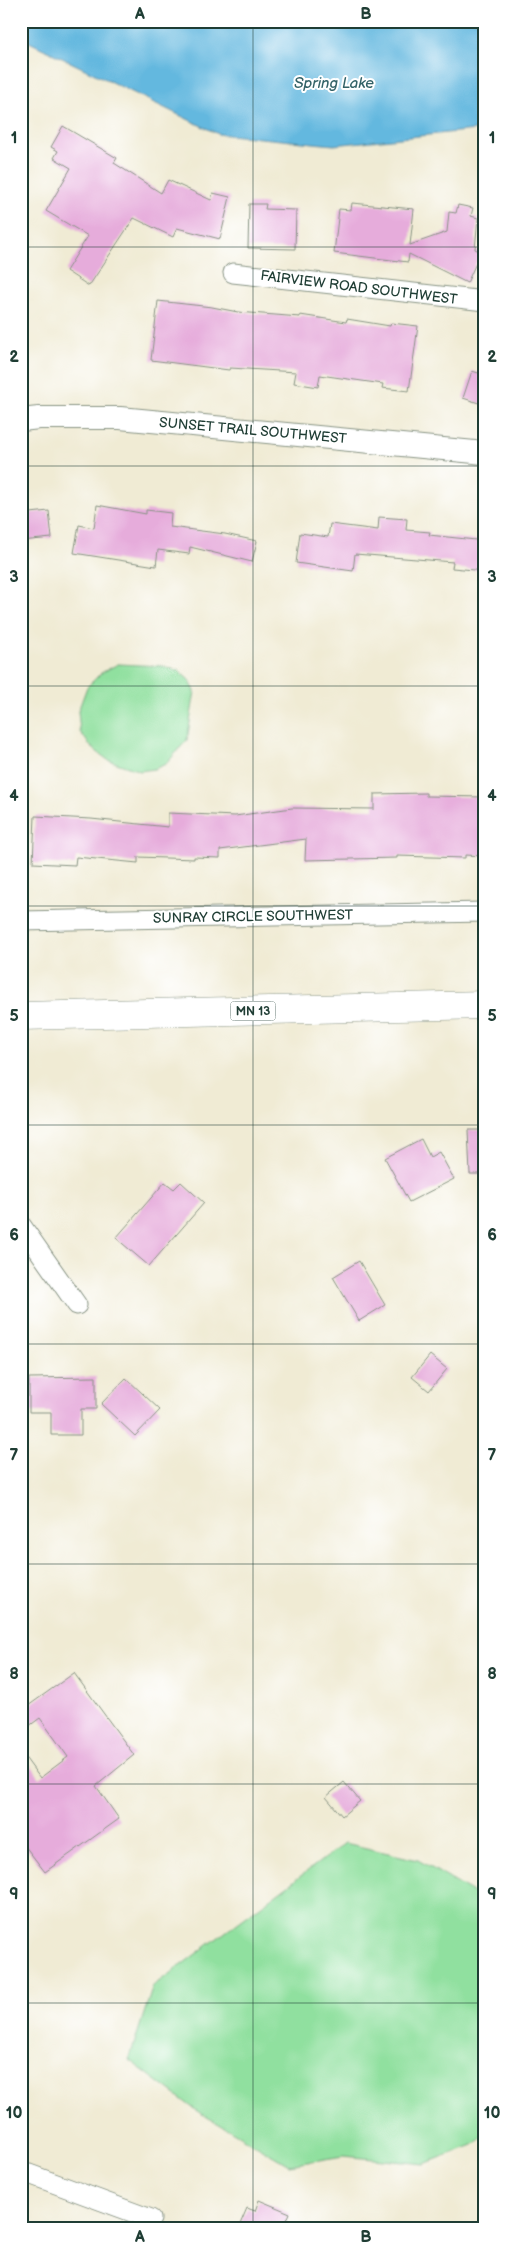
<svg xmlns="http://www.w3.org/2000/svg" width="506" height="2250" font-family="'Balsamiq Sans',sans-serif">
	<style>
		.green { fill: #90e09f; stroke: #588e6a }
		.water { fill: #63b8df; stroke: #417a8a }
		.building { fill: #e6acdb }
		.lines { fill: none; stroke-linecap: round; stroke-linejoin: round }
		.minor-casing { stroke: #889484; stroke-width: 21 }
		.tertiary-casing { stroke: #889484; stroke-width: 24 }
		.primary-casing { stroke: #889484; stroke-width: 29 }
		.minor { stroke: #fff; stroke-width: 19 }
		.tertiary { stroke: #fff; stroke-width: 22 }
		.primary { stroke: #fff; stroke-width: 28 }
		.grid { fill: none; stroke: #1f3d34; stroke-width: 1; stroke-opacity: 0.55 }
		.labels { text-anchor: middle; stroke-width: 4; stroke-linejoin: round; paint-order: stroke }
		.shield { fill: #fff; stroke: #627771; stroke-width: 1 }
		.shield-label { font-size: 12px; font-weight: bold; fill: #1f3d34 }
		.street-label { font-size: 14px; fill: #1f3d34; stroke: #fff }
		.water-label { font-size: 15px; font-style: italic; fill: #336267; stroke: #fff }
		.neatline { fill: none; stroke: #1f3d34; stroke-width: 2 }
		.grid-label { font-size: 16px; text-anchor: middle; font-weight: bold; fill: #1f3d34 }
	</style>
	<rect width="100%" height="100%" fill="#fff"/>
	<filter id="ink" filterUnits="userSpaceOnUse"><feTurbulence type="fractalNoise" baseFrequency=".02" numOctaves="2"/><feDisplacementMap in="SourceGraphic" scale="10" xChannelSelector="R" yChannelSelector="G"/><feConvolveMatrix kernelMatrix="1 2 1 2 8 2 1 2 1" color-interpolation-filters="sRGB"/></filter>
	<filter id="wash" filterUnits="userSpaceOnUse"><feTurbulence type="fractalNoise" baseFrequency=".0096" numOctaves="4" result="noise"/><feDisplacementMap in="SourceGraphic" scale="20" xChannelSelector="R" yChannelSelector="G"/><feGaussianBlur stdDeviation="1.12" result="paint"/><feColorMatrix in="noise" values="0 0 0 0 0 0 0 0 0 0 0 0 0 0 0 0 0 1.4 0 .05"/><feComposite in="paint" operator="in"/></filter>
	<g filter="url(#wash)">
		<rect width="100%" height="100%" fill="#f0ebd4"/>
		<path class="green" d="M118,664l44,2 17,5 10,9 6,11 -8,49 -21,24 -12,5 -14,2 -32,-11 -16,-12 -12,-16 -2,-21 9,-24 14,-14z
			M345,1843l73,17 67,40v235l-12,10 -49,19 -81,-8 -54,9 -92,-54 -68,-51 24,-74z"/>
		<path class="water" d="M21,21h464v108l-151,16 -116,-11 -197,-96z"/>
		<g id="blocks">
			<path class="building" d="M63,126l54,32 -3,5 47,30 7,-13 43,20 2,-7 17,4 -10,42 -43,-11 -4,9 -39,-19 -45,68 -23,-15 22,-35 -42,-25 25,-43 -17,-10 4,-7 -7,-4z
				M352,203l62,6 -4,36 37,-13 2,-20 7,1 2,-8 15,3 -2,8 7,2 -3,31 6,3 -14,31 -58,-29 -1,8 -74,-9 5,-44 12,1z
				M249,204h17l-1,5 31,1 -1,39 -47,-1z
				M158,301l54,6 26,5 62,5v-2l46,7 1,-3 43,7 1,-3 27,3 -9,65 -27,-3 1,-4 -63,-9 -2,12 -24,-4 2,-11 -66,-4 -1,2 -78,-10z
				M472,371l13,4v30l-22,-7z
				M97,505l49,9v-4l25,3 -1,14 55,7 32,7 -5,21 -62,-15 -1,7 -31,-4 -2,16 -82,-13 5,-28 15,3z
				M49,511l3,27 -31,3v-27z
				M379,517l28,2 -1,11 24,2 -1,3 56,6v30l-33,-3 1,-6 -98,-8 -2,17 -57,-8 4,-30 28,4 2,-13 48,6z
				M426,793v3l59,1v59l-20,-1v3l-68,-2v2l-92,2 1,-21 -86,11v8l-26,-1v2l-56,-2v6l-62,-6 -1,8 -42,-2 2,-47 56,3 77,8v-14l67,3 57,-8 82,1v-15z
				M468,1130h17v44h-15z
				M421,1139l9,18 9,-5 15,27 -45,23 -24,-44z
				M165,1182l9,7 7,-7 23,21 -55,63 -33,-28z
				M359,1261l26,44 -26,16 -26,-44z
				M430,1355l17,14 -18,22 -17,-14z
				M96,1377v32h-15v26h-30v-23h-22v-34z
				M126,1378l34,32 -25,26 -34,-32z
				M74,1673l60,82 -38,31 23,33 -74,53 -24,-31v-89l19,26 28,-21 -28,-39 -19,14v-21z
				M344,1782l16,19 -18,15 -16,-19z
				M259,2200l31,13 -7,16h-45l9,-21 8,3z"/>
		</g>
	</g>
	<g filter="url(#ink)">
		<use href="#blocks" fill-opacity="0" stroke="#889484" stroke-width="1"/>
		<g class="lines">
			<g class="minor-casing">
				<path id="minor" d="M233,273l252,28
					M21,921l464,-9
					M21,1225l56,80
					M21,2171l130,48"/>
			</g>
			<g class="tertiary-casing">
				<path id="tertiary" d="M21,420l18,-2h81l365,35"/>
			</g>
			<g class="primary-casing">
				<path id="primary" d="M21,1016l464,-11"/>
			</g>
			<use href="#minor" class="minor"/>
			<use href="#tertiary" class="tertiary"/>
			<use href="#primary" class="primary"/>
		</g>
	</g>
	<path class="grid" d="M253,21v2208M21,247h464M21,466h464M21,686h464M21,906h464M21,1125h464M21,1344h464M21,1564h464M21,1784h464M21,2003h464"/>
	<g class="labels">
		<rect class="shield" x="230.5" y="1001.5" width="45" height="19" rx="4"/>
		<g class="shield-label">
			<text x="253" y="1015">MN 13</text>
		</g>
		<g class="street-label">
			<text transform="translate(359 287) rotate(7)" y="5">FAIRVIEW ROAD SOUTHWEST</text>
			<text transform="translate(253 430) rotate(5)" y="5">SUNSET TRAIL SOUTHWEST</text>
			<text transform="translate(253 916) rotate(-1)" y="5">SUNRAY CIRCLE SOUTHWEST</text>
		</g>
		<g class="water-label">
			<text x="334" y="88">Spring Lake</text>
		</g>
	</g>
	<rect width="506" height="2250" fill="none" stroke="#fff" stroke-width="55"/>
	<rect x="28" y="28" width="450" height="2194" class="neatline"/>
	<g class="grid-label">
		<text x="140" y="19">A</text>
		<text x="366" y="19">B</text>
		<text x="14" y="143">1</text>
		<text x="492" y="143">1</text>
		<text x="14" y="362">2</text>
		<text x="492" y="362">2</text>
		<text x="14" y="582">3</text>
		<text x="492" y="582">3</text>
		<text x="14" y="801">4</text>
		<text x="492" y="801">4</text>
		<text x="14" y="1021">5</text>
		<text x="492" y="1021">5</text>
		<text x="14" y="1240">6</text>
		<text x="492" y="1240">6</text>
		<text x="14" y="1460">7</text>
		<text x="492" y="1460">7</text>
		<text x="14" y="1679">8</text>
		<text x="492" y="1679">8</text>
		<text x="14" y="1899">9</text>
		<text x="492" y="1899">9</text>
		<text x="14" y="2118">10</text>
		<text x="492" y="2118">10</text>
		<text x="140" y="2242">A</text>
		<text x="366" y="2242">B</text>
	</g>
</svg>
